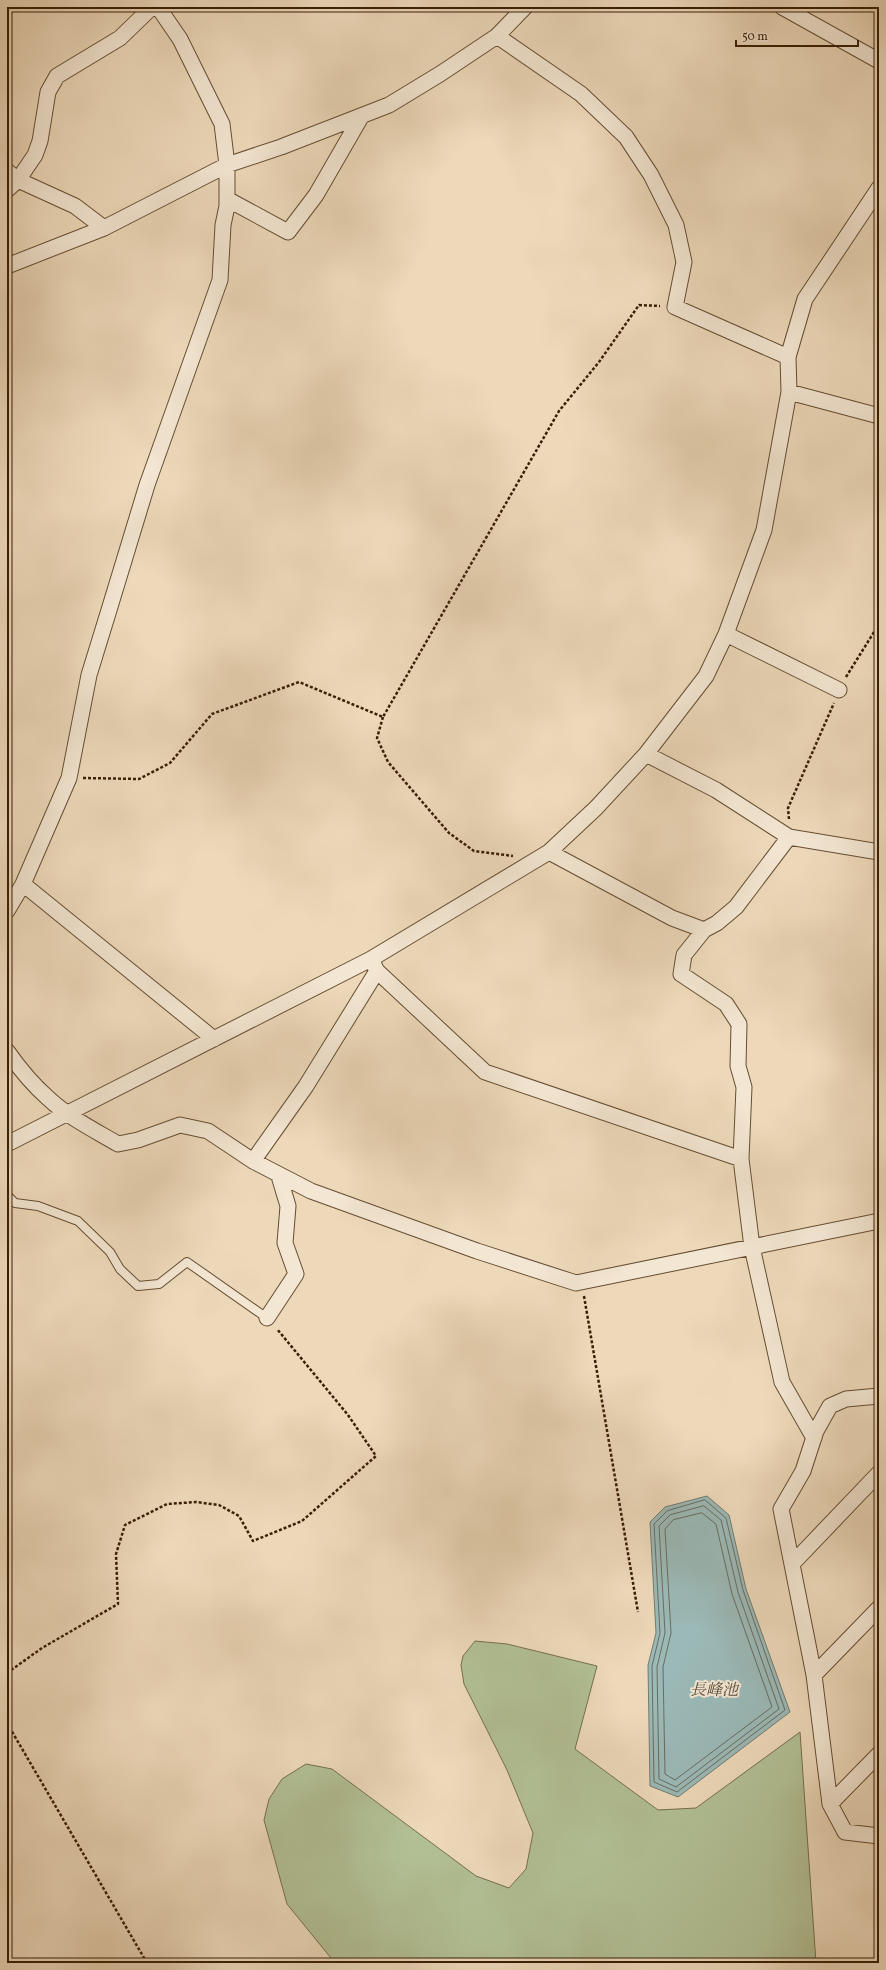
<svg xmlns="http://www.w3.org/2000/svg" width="886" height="1970" font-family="Vollkorn,'Noto Serif JP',serif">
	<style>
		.green { fill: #b2c095; stroke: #756f4d }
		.water { fill: #9bb9b7; stroke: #737b70 }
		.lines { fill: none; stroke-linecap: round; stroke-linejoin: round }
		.shore { stroke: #6a6c5e; stroke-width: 1 }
		.lane-casing { stroke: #654d32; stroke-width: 10 }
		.street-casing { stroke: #654d32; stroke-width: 17 }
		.path { stroke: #381e05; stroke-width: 2.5; stroke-dasharray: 3 2; stroke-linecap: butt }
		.lane { stroke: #f3e6d2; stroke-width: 8 }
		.street { stroke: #f3e6d2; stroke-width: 15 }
		.labels { text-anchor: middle; stroke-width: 4; stroke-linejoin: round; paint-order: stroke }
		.water-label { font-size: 16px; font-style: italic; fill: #564c3a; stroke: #f3e6d2 }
	</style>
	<rect width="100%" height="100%" fill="#edd9ba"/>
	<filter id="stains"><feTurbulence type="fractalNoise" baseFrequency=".005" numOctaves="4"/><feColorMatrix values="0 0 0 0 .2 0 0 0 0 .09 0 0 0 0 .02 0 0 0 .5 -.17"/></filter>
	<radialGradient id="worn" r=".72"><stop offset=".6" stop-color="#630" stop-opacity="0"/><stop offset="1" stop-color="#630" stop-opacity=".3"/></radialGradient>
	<path class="green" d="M475,1641l32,3 90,22 -22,83 83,61 38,-2 104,-76 16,231h-481l-48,-59 -23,-84 5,-21 13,-20 24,-15 26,5 144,107 33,12 17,-19 7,-36 -26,-63 -43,-86 -3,-19 2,-9z"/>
	<path class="water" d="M707,1496l22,19 17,74 44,123 -112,85 -28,-11 -2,-121 8,-32 -6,-111 15,-15z"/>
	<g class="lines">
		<path class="shore" d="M705,1500l21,18 17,72 42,120 -108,82 -23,-10 -2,-116 8,-33 -6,-109 13,-13z
			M704,1506l17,14 17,72 41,117 -103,78 -17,-8 -2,-112 8,-34 -6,-107 11,-11z
			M702,1513l14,11 16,70 40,113 -97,73 -10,-6 -2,-107 8,-34 -6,-104 8,-9z"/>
		<g class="lane-casing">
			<path id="lane" d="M7,1195l8,8 23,3 40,15 32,31 10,17 18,17 21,-2 28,-22 80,56"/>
		</g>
		<g class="street-casing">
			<path id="street" d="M782,7l97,54
				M497,36l84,58 45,43 25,38 25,50 8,37 -9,45 113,50
				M7,171l11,9 57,26 29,22
				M7,190l11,-10 17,-25 5,-14 8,-49 9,-16 63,-38 32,-31
				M227,199l61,33 28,-37 45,-78
				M7,266l97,-38 123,-63 54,-18 108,-42 51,-31 57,-38 28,-29
				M789,392l90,24
				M726,634l113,56
				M646,754l70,36 73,47 90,15
				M789,837l-53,70 -19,16 -13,7 -20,25 -3,19 45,30 13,20 -1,42 6,21 -3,72 11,88 30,135 32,56
				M549,852l123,66 32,12
				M23,884l191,155
				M7,911l16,-27 46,-106 20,-103 20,-65 38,-125 73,-205 3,-55 4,-19v-41l-5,-41 -42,-85 -22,-32
				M371,959l6,12 108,101 256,87
				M7,1051c12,17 25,33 41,47 20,19 46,32 70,46l20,-4 42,-15 28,6 45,30 58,30 166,60 99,32 303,-62
				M7,1144l364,-185 178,-107 47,-44 50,-54 60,-78 20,-42 38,-104 25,-138 -1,-35 17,-58 74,-111
				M253,1161l53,-75 71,-115
				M267,1318l29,-44 -11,-31 3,-37 -9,-30
				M879,1396l-33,3 -16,7 -14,25 -13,40 -22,38 33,166 65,-67
				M792,1564l87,-91
				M814,1675l16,129 15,28 34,4
				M830,1804l49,-50"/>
		</g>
		<path class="path" d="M846,677l33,-53
			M383,717l-6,21 11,24 61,71 25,18 39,5
			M83,778l56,1 31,-16 42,-49 87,-32 84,35 176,-306 40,-49 40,-57 21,1
			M789,819l-1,-11 46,-105
			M584,1296l54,316
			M7,1673l35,-25 76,-44 -2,-50 9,-29 42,-21 29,-2 23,3 20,11 14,25 49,-20 74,-65 -28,-41 -71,-86
			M7,1723l140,240"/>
		<use href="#lane" class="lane"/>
		<use href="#street" class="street"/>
	</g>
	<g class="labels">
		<g class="water-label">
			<text x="714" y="1695">長峰池</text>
		</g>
	</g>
	<rect width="886" height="1970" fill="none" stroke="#edd9ba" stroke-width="24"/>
	<rect x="8" y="8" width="870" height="1954" fill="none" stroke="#381e05" stroke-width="2"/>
	<rect x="12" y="12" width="862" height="1946" fill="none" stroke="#381e05"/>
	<path d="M736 40v6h122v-6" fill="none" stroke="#381e05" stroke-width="2"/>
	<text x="742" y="40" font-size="12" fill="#381e05" stroke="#f3e6d2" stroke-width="3" paint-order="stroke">50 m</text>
	<rect width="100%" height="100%" filter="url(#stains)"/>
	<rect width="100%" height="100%" fill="url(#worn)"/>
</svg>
